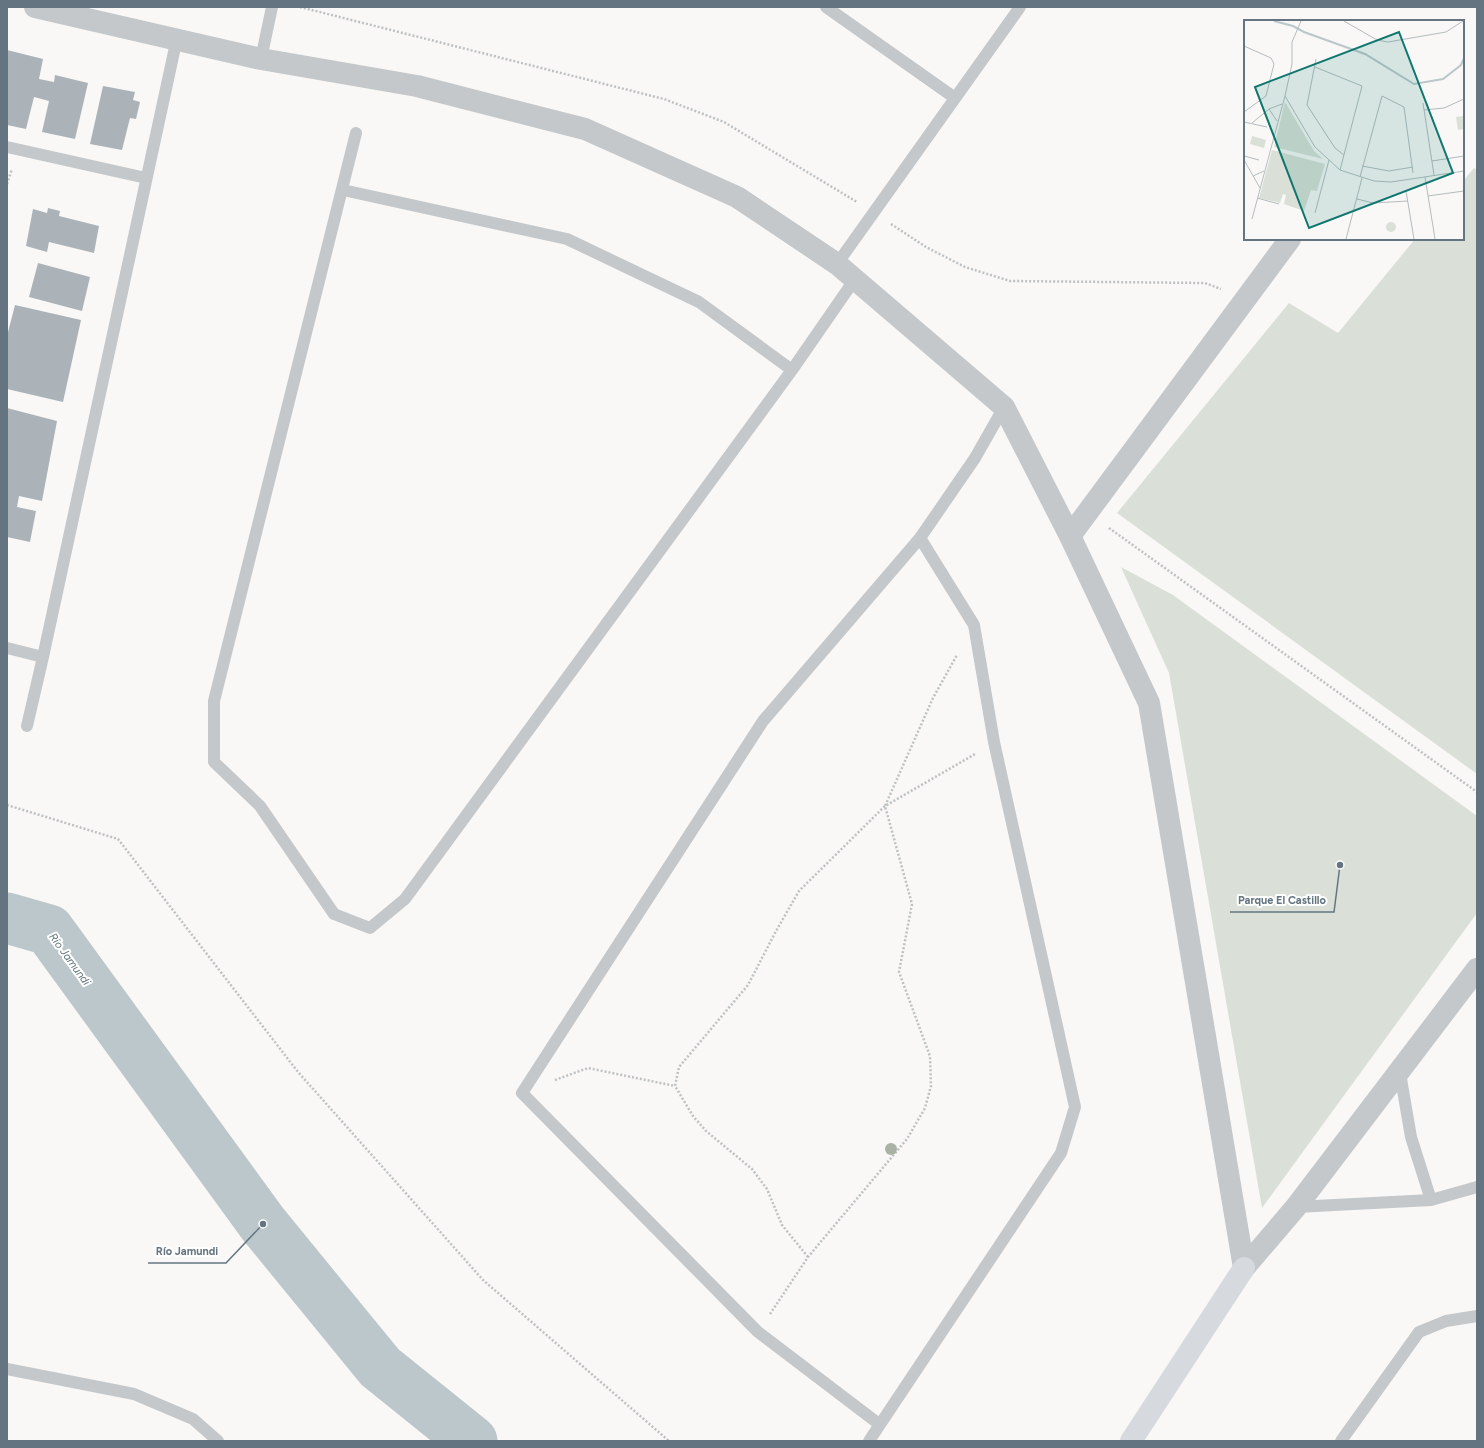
<svg xmlns="http://www.w3.org/2000/svg" width="1484" height="1448" font-family="Figtree,sans-serif">
	<style>
		.green { fill: #dae0d7 }
		.lines { fill: none; stroke-linecap: round; stroke-linejoin: round }
		.river { stroke: #bbc7ca; stroke-width: 51 }
		.building { fill: #abb3b9 }
		.path { stroke: #bec1c3; stroke-width: 2.5; stroke-dasharray: 2 2; stroke-linecap: butt }
		.lane { stroke: #c4c8cb; stroke-width: 12 }
		.street { stroke: #c4c8cb; stroke-width: 22 }
		.secondary { stroke: #d6dade; stroke-width: 22 }
		.tree { fill: #a9b2a5 }
		.labels { text-anchor: middle; stroke-width: 4; stroke-linejoin: round; paint-order: stroke }
		.water-label { font-size: 11px; font-style: italic; fill: #5f747b; stroke: #fff }
		.inset-river { fill: none; stroke: #bbc7ca; stroke-width: 2 }
		.inset-road { fill: none; stroke: #b4bcc0; stroke-width: 1 }
		.view { fill: #0f766e; fill-opacity: 0.15; stroke: #0f766e; stroke-width: 2 }
		.inset-edge { fill: none; stroke: #647581; stroke-width: 2 }
		.leader { fill: none; stroke: #647581; stroke-width: 1.5 }
		.callout-dot { fill: #647581; stroke: #fff; stroke-width: 1.5 }
		.callout-label { font-size: 11px; text-anchor: middle; font-weight: bold; fill: #647581; stroke: #fff; stroke-width: 4; stroke-linejoin: round; paint-order: stroke }
	</style>
	<rect width="100%" height="100%" fill="#f9f8f6"/>
	<path class="green" d="M1474,168l3,2v604l-360,-261 172,-210 49,30 77,-94h48v-58z
		M1121,567l52,28 304,221v97l-215,295 -93,-535z"/>
	<g class="lines">
		<path class="river" d="M7,918l42,12 214,294 117,143 92,74"/>
	</g>
	<path class="building" d="M7,50l36,9 -4,20 15,3 1,-7 33,8 -13,56 -33,-7 7,-31 -15,-4 -8,32 -19,-4z
		M103,86l32,6 -2,8 7,2 -4,17 -6,-1 -8,32 -32,-6z
		M48,208l12,3 -1,5 40,10 -5,27 -45,-11 -2,10 -21,-6 7,-37 14,4z
		M38,263l52,14 -8,34 -53,-14z
		M15,305l66,15 -18,82 -56,-13v-53z
		M7,408l50,13 -15,80 -23,-5 -2,11 19,4 -6,31 -23,-5z"/>
	<g class="lines">
		<path class="path" d="M300,7l364,92 60,23 133,80
			M7,184l5,-15
			M891,224l35,23 39,20 45,14 195,2 16,6
			M1109,528l368,264
			M7,805l111,34 180,233 185,208 186,161
			M555,1080l33,-12 87,18
			M808,1257l-26,-32 -15,-36 -15,-20 -46,-38 -13,-15 -18,-30 4,-19 69,-82 28,-54 23,-40 86,-85 90,-52
			M770,1314l38,-57 99,-118 18,-31 6,-22 -1,-30 -31,-84 13,-68 -27,-98 48,-108 24,-43"/>
		<path class="lane" d="M826,7l129,91
			M261,59l11,-52
			M356,133l-142,568v61l46,44 74,108 36,14 35,-29 387,-529 63,-91
			M7,147l139,31
			M343,190l224,49 132,63 93,68
			M837,264l183,-257
			M7,648l36,9
			M27,726l16,-69 134,-619
			M1400,1073l11,64 20,63
			M1296,1207l135,-7 46,-13
			M7,1369l127,25 59,25 25,22
			M879,1424l-121,-92 -236,-239 241,-372 157,-183 55,-80 29,-51
			M869,1441l192,-288 14,-46 -81,-365 -20,-117 -54,-87
			M1341,1441l78,-109 27,-11 31,-5"/>
		<path class="street" d="M35,7l226,52 156,27 168,43 152,68 100,67 167,143 66,129 79,167 95,565
			M1070,536l220,-297
			M1244,1268l52,-61 181,-238"/>
		<path class="secondary" d="M1131,1441l113,-173"/>
	</g>
	<circle class="tree" cx="891" cy="1149" r="6"/>
	<g class="labels">
		<g class="water-label">
			<text transform="translate(70 959) rotate(54)" y="4">Río Jamundi</text>
		</g>
	</g>
	<g transform="translate(1244 20)">
		<rect width="220" height="220" fill="#f9f8f6"/>
		<path d="M41,82l29,49 9,8 -49,-12zM219,96l1,13 -6,1 -2,-13zM8,116l14,4 -2,8 -14,-4zM28,130l53,14 -8,27 -6,-1 -7,21 -20,-7 2,-9 -3,-1 -3,9 -21,-5zM142 207a5 5 0 1 1 10 0a5 5 0 1 1-10 0Z" fill="#dae0d7"/>
		<path class="inset-river" d="M30,1l19,5 11,6 61,22 49,30 29,-5 18,-14 3,-7"/>
		<path class="inset-road" d="M100,1l33,19 11,2 58,-10 17,-11M0,26l27,12 3,6 -8,32 -22,16M72,39l-9,46 28,43 9,7M71,47l47,19 -22,84M41,76l30,51 25,23 34,11 17,1 73,-11M179,83l11,72M25,89l8,12M180,90l20,-2 20,-9M0,102l23,5M8,103l17,-14 13,-5M0,136l15,4M0,140l16,28M188,141l32,-5M118,146l27,5 24,-4M9,156l11,-5M116,157l22,-81 22,11 9,66M181,157l10,62M162,171l8,48M184,176l36,-5M13,178l22,6M113,179l16,4 35,-2M71,193l14,-53M8,199l33,-123 7,-32v-22l9,-21M102,219l16,-61"/>
		<path class="view" d="M155,12l54,141 -144,55 -54,-141z"/>
		<rect width="220" height="220" class="inset-edge"/>
	</g>
	<path class="leader" d="M1340 865L1334 912H1230M263 1224L226 1263H148"/>
	<g class="callout-dot">
		<circle cx="1340" cy="865" r="4"/>
		<circle cx="263" cy="1224" r="4"/>
	</g>
	<g class="callout-label">
		<text x="1282" y="904">Parque El Castillo</text>
		<text x="187" y="1255">Río Jamundi</text>
	</g>
	<rect width="1484" height="1448" fill="none" stroke="#647581" stroke-width="16"/>
</svg>
